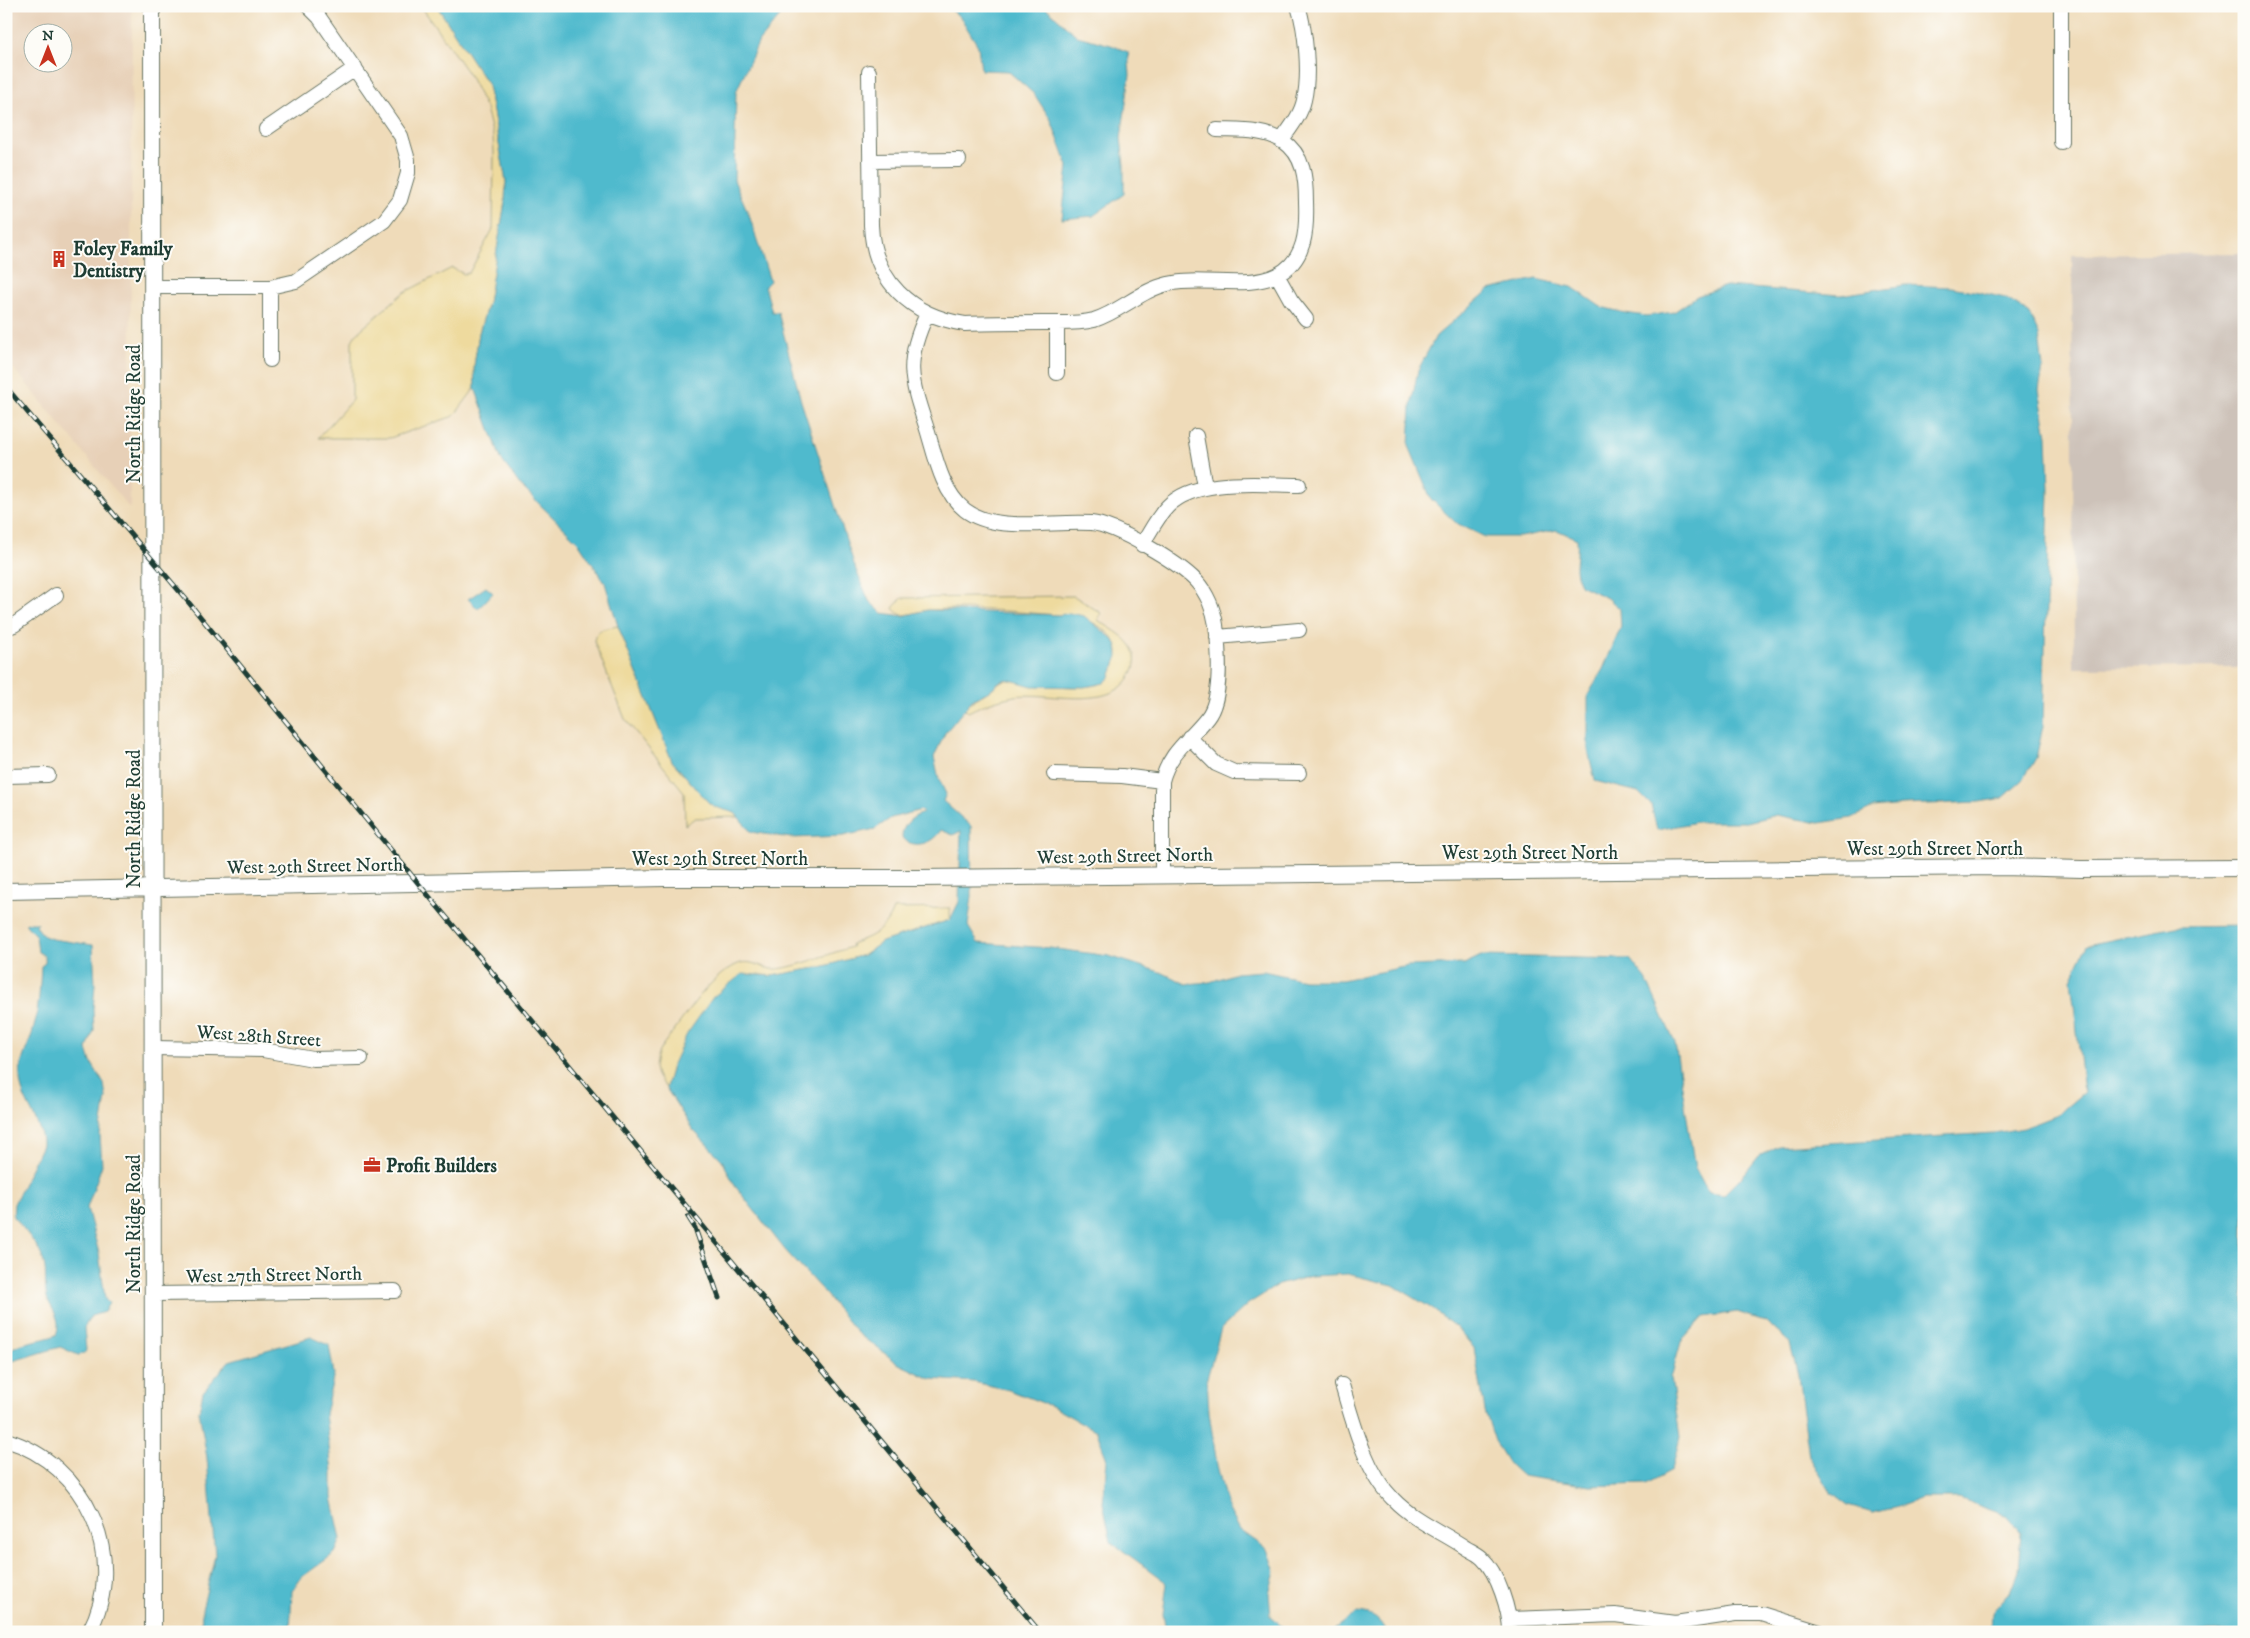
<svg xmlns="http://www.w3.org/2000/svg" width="2250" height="1638" font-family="'IM FELL DW Pica',serif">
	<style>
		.built { fill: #e7d0b7; fill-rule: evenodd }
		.industrial { fill: #cdc2b9 }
		.sand { fill: #eeda9e; stroke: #868c69 }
		.water { fill: #50bacd; stroke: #387c80 }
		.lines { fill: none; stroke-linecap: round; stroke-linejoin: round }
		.minor-casing { stroke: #687463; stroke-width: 16 }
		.major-casing { stroke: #687463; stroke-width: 18 }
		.minor { stroke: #fff; stroke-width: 14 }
		.major { stroke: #fff; stroke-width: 16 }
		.rail-casing { stroke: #1f3d34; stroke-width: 5 }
		.rail { stroke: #fdfcf7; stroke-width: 3; stroke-dasharray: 9; stroke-linecap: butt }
		.labels { text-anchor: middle; stroke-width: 4; stroke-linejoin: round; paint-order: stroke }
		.poi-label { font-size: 19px; font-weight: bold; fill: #1f3d34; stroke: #fdfcf7; text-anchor: start }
		.street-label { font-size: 19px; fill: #1f3d34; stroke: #fdfcf7 }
	</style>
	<rect width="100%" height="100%" fill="#fdfcf7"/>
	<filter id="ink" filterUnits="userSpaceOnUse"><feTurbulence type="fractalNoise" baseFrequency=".02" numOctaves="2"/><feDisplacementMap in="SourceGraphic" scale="10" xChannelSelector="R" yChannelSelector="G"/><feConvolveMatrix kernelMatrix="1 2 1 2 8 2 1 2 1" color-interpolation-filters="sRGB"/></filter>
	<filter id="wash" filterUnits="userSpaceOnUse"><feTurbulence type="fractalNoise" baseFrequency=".0096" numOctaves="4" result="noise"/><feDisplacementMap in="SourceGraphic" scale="20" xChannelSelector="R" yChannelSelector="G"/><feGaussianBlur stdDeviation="1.12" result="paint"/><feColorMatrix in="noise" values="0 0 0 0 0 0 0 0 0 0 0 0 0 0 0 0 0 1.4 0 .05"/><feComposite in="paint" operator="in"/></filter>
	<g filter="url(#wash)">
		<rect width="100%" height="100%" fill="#efdbb9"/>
		<path class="built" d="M6,6h126l-2,503 -124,-150zM32,32h30v30h-30z"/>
		<path class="industrial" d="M2244,253v414l-170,1 -2,-413z"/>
		<path class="sand" d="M421,6h16l51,79 18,96 -1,21 -17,101 -9,30 -5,33 1,22 -21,28 -64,22h-72l34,-38v-59l4,-7 47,-41 49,-25 12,6 5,-1 24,-44 1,-77 -1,-16 -7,-28 -17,-33z
			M1074,596l27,17 -3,7c17,12 44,23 36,48 -16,47 -83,23 -119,28 -17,3 -31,8 -47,16l-4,-4c8,-8 16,-11 25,-17 9,-6 12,-14 25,-10 24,2 66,11 89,2 6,-2 8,-9 10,-15 3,-7 7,-15 4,-22 -6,-19 -41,-34 -58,-31 -43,-3 -88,-8 -131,-5 -14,1 -26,11 -35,-2l9,-10z
			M618,626l54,135 37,42 26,10 4,4 -44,1 -10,7 -1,-33 -59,-73 -31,-78c2,-13 13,-13 24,-15z
			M950,908v12l-68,22 -18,13 -43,12 -49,9 -15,-2 -85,92 -6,22c-7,-8 -13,-16 -10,-27 2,-13 12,-22 19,-32 18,-24 35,-52 63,-65 12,-5 22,3 33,5 17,2 62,-17 81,-22l-1,-3c21,-8 34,-13 42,-35z"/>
		<path class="water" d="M437,6h356l-12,9 -22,26 -23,51 -2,88 15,35 21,66 -5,5 7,26h6l23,89 55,169 13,31 13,12 21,3 25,-6 131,5 10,-2 15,3 29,23 4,7 1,10 -8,21 -6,6 -20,4 -52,-1 -25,-7 -7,2 -11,10 -17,9 -27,33 -11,24 5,22 7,15 -3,7 28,25 1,70 -4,30 10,17 72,5 59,8 54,17 23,11 24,-2 26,-9 27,-2 41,9h38l66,-14 56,-2 17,-8 149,3 16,20 29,64 20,125 14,25 15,2 18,-18 17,-21 20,-10 215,-13 29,-5 34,-13 27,-23 -13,-113 16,-34 88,-18 69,-1v706h-253l1,-20 18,-20 8,-21 3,-38 -14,-17 -49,-18h-37l-26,10 -23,5 -24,-7 -17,-13 -22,-37 -11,-81 -8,-32 -25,-22 -28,-9 -33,5 -23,25 -10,36 9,59 -8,33 -26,14 -56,2 -68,-10 -13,-12 -14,-23 -10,-30 -11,-63 -16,-19 -27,-21 -38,-23 -45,-11 -36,2 -34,9 -30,19 -27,25 -14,49 2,34 8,53 10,41 13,24 27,19 8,23 -6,21 2,24 15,13 6,2h-126l-3,-18 4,-31 -56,-41 -8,-39 4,-43 -10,-29 -46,-25 -42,-16 -35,-8 -43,-3 -32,-15 -42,-31 -35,-43 -37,-40 -50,-64 -13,-26 -29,-30 -27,-42 6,-22 15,-32 26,-37 29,-23 30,2 49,-9 43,-12 18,-13 68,-22 9,-18 2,-71 -8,4 -12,-5c-8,13 -26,20 -39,8 0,-13 9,-21 21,-25l-2,-3 -30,8 -16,11 -32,7 -52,2 -40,-6 -16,-19 -20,-6 -6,-4 -37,-42 -54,-135 -13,-43 -27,-41 -58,-57 -19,-26 -26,-71 -1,-22 5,-33 9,-30 17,-101 1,-21 -18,-96z
			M947,6h97l33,30 34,9 17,7 2,23 -9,63 3,27v29l-31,22 -31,3 6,-53 -17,-46 -17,-26 -26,-23 -27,-1 -3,-24 -17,-28z
			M1536,279l36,8 29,20 24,6 21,3 28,-4 23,-16 29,-10 114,9 66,-10 45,2 28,5 26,6 24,15 10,22 4,33 -4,22 8,46 2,55 -6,235 -7,32 -13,22 -20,18 -24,4 -77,3 -29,3 -21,10 -33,5 -43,-8 -29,7h-50l-40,8 -6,-25 -13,-13 -43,-11 -7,-31v-55l15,-26 18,-42 -1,-18 -11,-10 -29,-14c-8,-19 -1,-26 -3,-46l-20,-9 -37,7h-35l-29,-14 -25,-24 -22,-53 2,-41 7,-35 18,-34 53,-46z
			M486,587l7,6 -15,16 -10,-10z
			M26,923h12l-2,3 8,10 8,3 41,6 2,39 -2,26 1,20 -7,19 4,13 13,22 2,13 -6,38 2,30 -15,43 12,45 6,46 4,4 -5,9 -13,4 -7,12 2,22 -2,4 -6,1 -18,-8 -54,16v-10c14,-13 34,-11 50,-18 6,-16 -3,-23 -9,-37 -3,-11 0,-24 -3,-35 -4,-17 -20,-33 -31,-47l1,-12 28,-59c1,-24 -23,-45 -22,-69 0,-18 10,-32 14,-49 5,-20 6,-41 7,-61l4,-3c1,-6 -1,-8 -7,-11l-2,-16 -10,-11z
			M311,1337l18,8 5,29 -9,40 7,57v26l9,42 -6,14 -33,24 -10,14 -2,41h-89l1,-22 13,-55 -8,-97 -8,-47 4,-19 26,-31z
			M1356,1613c15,1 23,4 30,19h-58l6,-2z"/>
	</g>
	<g filter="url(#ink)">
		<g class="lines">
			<g class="minor-casing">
				<path id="minor" d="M2061,6v136
					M869,72l2,153c2,55 40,91 94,99 26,-1 53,-1 80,-1 16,0 33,1 49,-3 26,-8 47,-30 74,-36 34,-8 79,6 109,-9 29,-15 30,-45 29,-73 0,-23 -2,-47 -23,-61 -20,-12 -44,-10 -66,-11
					M266,129l89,-61
					M1281,141c9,-13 20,-26 23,-41 6,-25 2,-70 -6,-94
					M870,161l89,-1
					M1277,275l14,25 15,19
					M153,287h117l26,-6 88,-60 16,-21 8,-27v-13l-7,-24 -82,-119 -11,-11
					M270,287v73
					M927,314c-22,47 -17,64 -1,112 9,28 15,65 39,84 31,24 89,10 126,13 25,2 88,40 105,58 11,12 18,29 20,44 3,24 7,74 -9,93 -18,23 -37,33 -45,63v94
					M1057,323v50
					M1196,436l9,51
					M1142,545c8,-13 15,-28 26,-39 29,-29 92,-21 131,-21
					M6,628l8,-3 42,-30
					M1217,637l82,-7
					M1189,737l27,27 18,8 65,1
					M1054,774l68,2 40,5
					M6,776l42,-1
					M154,1048l109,2 50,9 48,-1
					M153,1294l242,-3
					M1342,1385c11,36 23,86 51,114 20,21 49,33 73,49 5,3 12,6 16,10 16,15 28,53 28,74
					M6,1440c80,24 123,117 83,192
					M1510,1619l105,-4 60,8 60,-9h26l59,18"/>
			</g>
			<g class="major-casing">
				<path id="major" d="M152,6l1,1626
					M6,891l659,-13h253l1086,-11 77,2 163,-1"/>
			</g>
			<use href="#minor" class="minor"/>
			<use href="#major" class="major"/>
			<g class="rail-casing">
				<path id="rail" d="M6,387l179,211 233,285 622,749
					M688,1217l7,11 24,70"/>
			</g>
			<use href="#rail" class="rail"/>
		</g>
	</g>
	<defs>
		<g id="building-bare" transform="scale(1.35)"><path d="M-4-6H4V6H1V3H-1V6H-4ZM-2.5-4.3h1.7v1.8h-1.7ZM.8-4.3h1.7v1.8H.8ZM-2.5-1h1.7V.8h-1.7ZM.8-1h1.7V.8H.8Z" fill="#c8321e" stroke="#fdfcf7" stroke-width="2.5" paint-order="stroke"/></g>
		<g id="office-bare" transform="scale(1.35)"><path d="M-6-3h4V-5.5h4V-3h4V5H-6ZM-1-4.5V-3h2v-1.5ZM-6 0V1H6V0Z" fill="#c8321e" stroke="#fdfcf7" stroke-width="2.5" paint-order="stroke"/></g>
	</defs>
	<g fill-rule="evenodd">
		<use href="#building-bare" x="59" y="259"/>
		<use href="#office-bare" x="372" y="1165"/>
	</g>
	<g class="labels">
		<g class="poi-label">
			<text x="73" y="255">Foley Family<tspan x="73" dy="22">Dentistry</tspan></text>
			<text x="386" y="1172">Profit Builders</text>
		</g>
		<g class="street-label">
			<text transform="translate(133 414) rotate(-90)" y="7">North Ridge Road</text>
			<text transform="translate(133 819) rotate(-90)" y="7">North Ridge Road</text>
			<text x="1935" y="855">West 29th Street North</text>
			<text x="1530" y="859">West 29th Street North</text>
			<text transform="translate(1125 855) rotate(-1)" y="7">West 29th Street North</text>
			<text x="720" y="865">West 29th Street North</text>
			<text transform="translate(315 865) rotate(-1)" y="7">West 29th Street North</text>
			<text transform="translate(259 1035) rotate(4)" y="7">West 28th Street</text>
			<text transform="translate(133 1224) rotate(-90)" y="7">North Ridge Road</text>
			<text transform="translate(274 1274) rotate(-1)" y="7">West 27th Street North</text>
		</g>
	</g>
	<rect width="2250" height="1638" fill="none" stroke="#fdfcf7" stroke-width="25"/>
	<g transform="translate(48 48)"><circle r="24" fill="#fdfcf7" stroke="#a4b0a9"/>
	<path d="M0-4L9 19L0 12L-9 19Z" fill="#c8321e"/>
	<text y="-8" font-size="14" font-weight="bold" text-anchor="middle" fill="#1f3d34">N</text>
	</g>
</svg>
